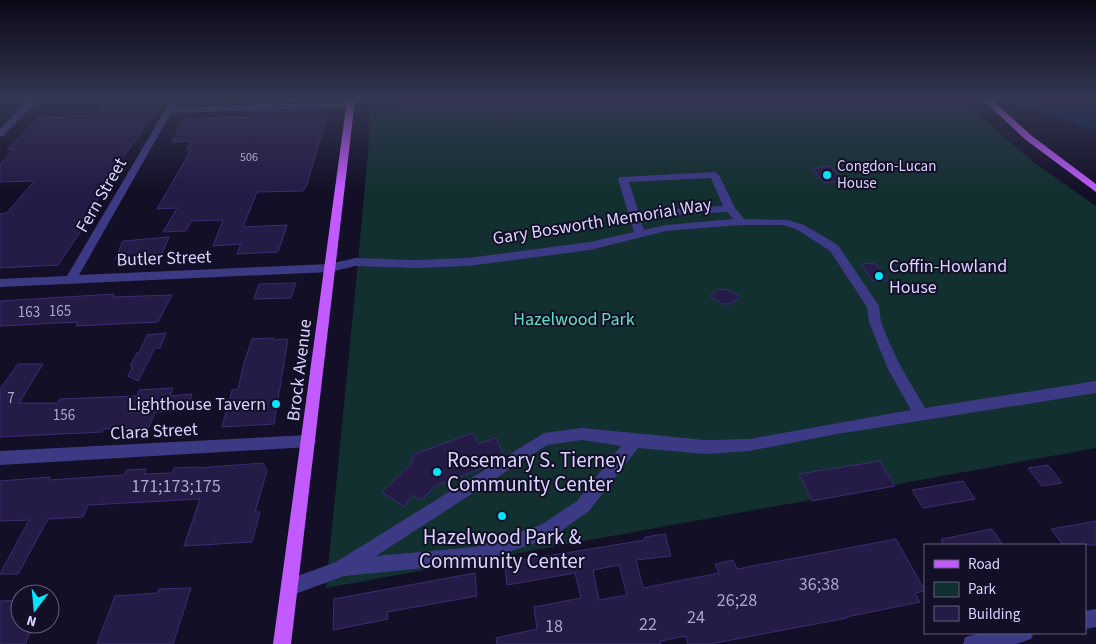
<svg xmlns="http://www.w3.org/2000/svg" width="1096" height="644" font-family="'Source Sans 3',sans-serif">
	<style>
		.green { fill: #12302f }
		.water { fill: #0c2248 }
		.building { fill: #241b47; stroke: #3b2d73; fill-rule: evenodd }
		.lines { fill: none; stroke-linecap: round; stroke-linejoin: round }
		.minor { fill: #3d3a85; fill-rule: evenodd }
		.major { fill: #c25bff; fill-rule: evenodd }
		.poi-dot { fill: #00e5ff; stroke: #130f26; stroke-width: 2 }
		.labels { text-anchor: middle; stroke-width: 4; stroke-linejoin: round; paint-order: stroke }
		.far-number-label { font-size: 12px; fill: #aca6d1 }
		.far-poi-label { font-size: 15px; fill: #d9d4ff; stroke: #130f26; text-anchor: start }
		.number-label { font-size: 15px; fill: #aca6d1 }
		.street-label { font-size: 18px; fill: #d9d4ff; stroke: #130f26 }
		.poi-label { font-size: 18px; fill: #d9d4ff; stroke: #130f26; text-anchor: start }
		.park-label { font-size: 18px; fill: #5fe0c0; stroke: #130f26 }
		.near-number-label { font-size: 18px; fill: #aca6d1 }
		.near-poi-label { font-size: 21px; fill: #d9d4ff; stroke: #130f26; text-anchor: start }
	</style>
	<rect width="100%" height="100%" fill="#130f26"/>
	<path class="green" d="M487,100h479l35,35 35,29 60,42v242l-770,140 30,-305 13,-141v-33z"/>
	<path class="water" d="M1012,100h84v31l-68,-23z"/>
	<path class="building" d="M163,100l-43,62h4l-23,31 -7,13h4l-40,59 -58,3v-54l7,-1 27,-32 -34,1v-18l14,-15 -7,1 31,-32 54,-2 5,-5h4l7,-8z
		M320,110v4h8l-22,73 -3,4 -46,1 -14,35 44,-2 -9,27 -41,2 4,-10 -28,2 10,-26 -32,1 -5,10 -23,1 14,-24 -20,1 34,-59h-4l4,-9 -19,1 12,-23 65,-2 2,-5z
		M830,166l13,15 -19,2 -12,-14z
		M169,237l-11,25 -21,2 3,-7 -25,2 8,-18z
		M875,263l13,17 -15,1 -12,-17z
		M296,283l-5,15 -37,1 5,-15z
		M720,289l9,1 11,7 -9,7h-9l-12,-8z
		M114,294l-1,3 59,-2 -14,27 -82,4 2,-4 -78,4v-25z
		M166,333l-6,15h-5l-17,33 -10,-5 5,-10h-3l7,-13h2l8,-18z
		M274,338l-1,2 15,-1 -14,85 -52,3 10,-37 6,-1 6,-26 8,-24z
		M18,364h25l-24,39h39l2,-4 77,-3 2,-6 34,-2 -3,8 22,-2 -5,16 -32,2 -6,15 -46,2 -1,3 -102,5v-48z
		M473,433l5,11 18,-6 8,18 -16,10 -53,20 -14,14 -9,-5 -7,12 -23,-15 26,-25 5,-8 -1,-4z
		M880,461l15,25 -83,15 -13,-27z
		M263,463l4,8 -12,41h5l-8,30 -68,4 16,-47 -112,6 -5,12 -35,2 -30,55h-18l29,-54 -29,1v-40l50,-4 -1,3 75,-5 3,-5 19,-1 -2,5 28,-1 2,-5 24,-1 -1,1z
		M1048,465l4,5 10,13 -20,3 -14,-18z
		M963,481l12,18 -52,9 -11,-18z
		M1096,521v24h-33l-12,-16z
		M992,529l11,16h-61v-6z
		M665,534l6,22 -35,4 7,28 76,-15 -4,-9 18,-4 4,9 159,-30 29,52 -10,2 5,9 -74,15 1,1 -137,26h-22l-2,-8 -26,5 1,3h-164l-1,-6 41,-9 -3,-22 47,-9 -6,-25 -68,12 -2,-18 12,-2 -1,-4 129,-21v-3zM619,565l8,30 -28,5 -6,-30z
		M475,573l2,23 -90,16 1,7 -55,11 1,-31z
		M191,588l-18,56h-76l18,-48 43,-3 1,-4z
		M20,600v24h14l-9,20h-25v-43z"/>
	<g class="lines">
		<path class="minor" d="M29,100h9l-35,36 -3,1v-8z
			M171,100h8l-4,8 175,-7 4,3 -4,3 -179,6 -92,162 251,-11 25,-6 59,2 54,-2 122,-16 44,-10 -16,-53 2,-2 94,-5 5,3 16,33 9,11 43,1 17,5 34,20 41,61 2,16 8,20 12,25 24,41 171,-27v12l-259,41 -88,17 -44,3 -67,-6 -49,63 -38,27 -77,25 -130,13 -54,20 -6,-3 -3,-6 3,-6 52,-19 208,-129 38,-5 123,12 44,-1 162,-29 -23,-41 -11,-27 -8,-20 -2,-15 -37,-56 -34,-22 -13,-4h-42l-75,6 -76,19 -122,16 -54,2 -59,-2 -25,6 -330,15v-8l67,-3zM711,178l12,28 -85,5 -9,-29zM727,212l6,7 -67,6 -22,5 -4,-13zM582,440l39,6 -44,55 -36,24 -67,22 -98,9 171,-111z
			M309,435l5,1 2,5 -2,5 -5,1 -309,18v-14z
			M1096,609v18l-11,2v-18z
			M982,633h52l-3,6 -15,5h-53l2,-7z"/>
		<path class="major" d="M347,100h8l-64,544h-18z
			M983,100h9l40,36 64,48v8l-70,-52z"/>
	</g>
	<linearGradient id="sky" x2="0" y2="1"><stop stop-color="#0a0815"/><stop offset="0.52" stop-color="#333752"/><stop offset="1" stop-color="#333752" stop-opacity="0"/></linearGradient>
	<rect width="1096" height="191" fill="url(#sky)"/>
	<g class="poi-dot">
		<circle cx="827" cy="175" r="5"/>
		<circle cx="879" cy="276" r="5"/>
		<circle cx="276" cy="404" r="5"/>
		<circle cx="437" cy="472" r="5"/>
		<circle cx="502" cy="516" r="5"/>
	</g>
	<g class="labels">
		<g class="far-number-label">
			<text x="249" y="161">506</text>
		</g>
		<g class="far-poi-label">
			<text x="837" y="171">Congdon-Lucan<tspan x="837" dy="17">House</tspan></text>
		</g>
		<g class="number-label">
			<text x="60" y="316">165</text>
			<text x="29" y="317">163</text>
			<text x="11" y="403">7</text>
			<text x="64" y="420">156</text>
		</g>
		<g class="street-label">
			<text transform="translate(101 195) rotate(-60)" y="6">Fern Street</text>
			<text transform="translate(602 221) rotate(-9)" y="6">Gary Bosworth Memorial Way</text>
			<text transform="translate(164 258) rotate(-2)" y="6">Butler Street</text>
			<text transform="translate(299 370) rotate(-83)" y="6">Brock Avenue</text>
			<text transform="translate(154 431) rotate(-3)" y="6">Clara Street</text>
		</g>
		<g class="poi-label">
			<text x="889" y="272">Coffin-Howland<tspan x="889" dy="21">House</tspan></text>
			<text x="266" y="410" text-anchor="end">Lighthouse Tavern</text>
		</g>
		<g class="park-label">
			<text x="574" y="325">Hazelwood Park</text>
		</g>
		<g class="near-number-label">
			<text x="176" y="492">171;173;175</text>
			<text x="819" y="590">36;38</text>
			<text x="737" y="606">26;28</text>
			<text x="696" y="623">24</text>
			<text x="648" y="630">22</text>
			<text x="554" y="632">18</text>
		</g>
		<g class="near-poi-label">
			<text x="447" y="467">Rosemary S. Tierney<tspan x="447" dy="24">Community Center</tspan></text>
			<text x="502" y="544" text-anchor="middle">Hazelwood Park &amp;<tspan x="502" dy="24">Community Center</tspan></text>
		</g>
	</g>
	<rect x="924" y="544" width="162" height="90" fill="#130f26" stroke="#625e7d"/>
	<rect x="934" y="560" width="25" height="8" fill="#c25bff" stroke="#625e7d"/>
	<text x="968" y="569" font-size="15" fill="#d9d4ff">Road</text>
	<rect x="934" y="582" width="25" height="15" fill="#12302f" stroke="#625e7d"/>
	<text x="968" y="594" font-size="15" fill="#d9d4ff">Park</text>
	<rect x="934" y="606" width="25" height="15" fill="#241b47" stroke="#625e7d"/>
	<text x="968" y="619" font-size="15" fill="#d9d4ff">Building</text>
	<g transform="translate(35 609) rotate(196)"><circle r="24" fill="#130f26" stroke="#625e7d"/>
	<path d="M0-4L9 19L0 12L-9 19Z" fill="#00e5ff"/>
	<text y="-8" font-size="14" font-weight="bold" text-anchor="middle" fill="#d9d4ff">N</text>
	</g>
</svg>
